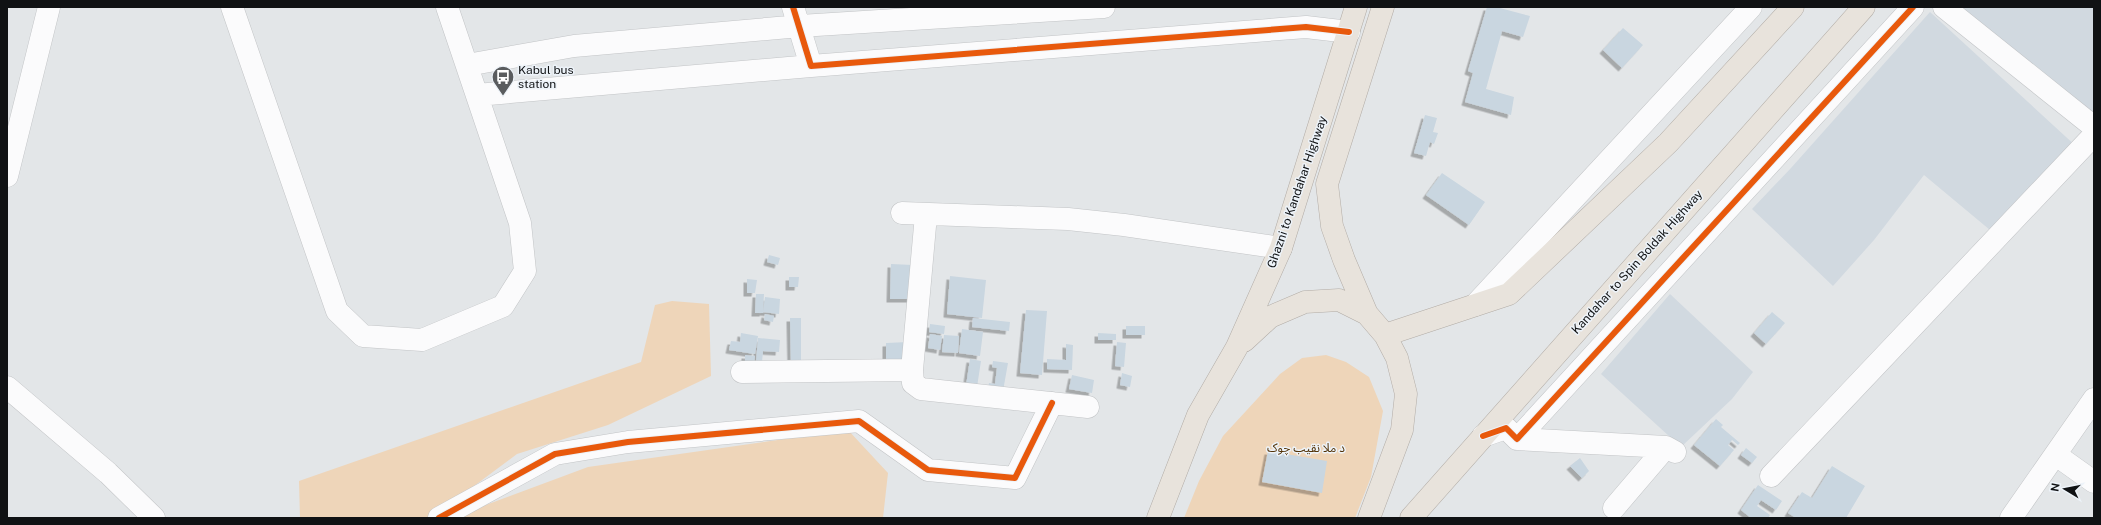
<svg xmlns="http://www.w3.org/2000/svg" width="2101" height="525" font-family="'Public Sans','Noto Sans Arabic',sans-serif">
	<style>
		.built { fill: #d1d9e0 }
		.green { fill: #eed5b9 }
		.building { fill: #c9d6e0; filter: url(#shadow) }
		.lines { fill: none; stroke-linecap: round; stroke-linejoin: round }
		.minor-casing { stroke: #c2c4c6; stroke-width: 23 }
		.highway-casing { stroke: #b2aca6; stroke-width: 23 }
		.minor { stroke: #fbfbfc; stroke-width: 22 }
		.highway { stroke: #e8e3dc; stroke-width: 22 }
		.cycleway-casing { stroke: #edf3f9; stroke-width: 8 }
		.cycleway { stroke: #e8590c; stroke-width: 6 }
		.labels { text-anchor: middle; stroke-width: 3; stroke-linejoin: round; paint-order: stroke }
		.poi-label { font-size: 12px; fill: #101214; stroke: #edf3f9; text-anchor: start }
		.street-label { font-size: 12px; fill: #101214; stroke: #edf3f9 }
		.park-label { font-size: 12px; fill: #533307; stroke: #edf3f9 }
	</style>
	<defs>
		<filter id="shadow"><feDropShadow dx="-3.5" dy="3.5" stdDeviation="0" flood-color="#0004"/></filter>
	</defs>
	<rect width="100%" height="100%" fill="#e3e6e8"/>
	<path class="built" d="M1957,7h137v116z
		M1930,12l148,136 -82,87 -72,-60 -50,65 -41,46 -81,-77 39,-41z
		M1670,294l83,78 -21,27 -51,48 -80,-73z"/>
	<path class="green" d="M672,301l37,3 2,72 -103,49 -91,29 -74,55 -17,9h-126l-1,-37 342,-119 14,-57z
		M1326,355l20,7 23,15 14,34 -12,66 -16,41h-171l15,-37 24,-45 57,-62 22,-16z
		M848,430l40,43 -5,45h-432l137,-51z"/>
	<path class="building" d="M1487,7h9l34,9 -7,21 -21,-6 -16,58 28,8 -3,18 -46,-13 8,-29 -5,-2z
		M1623,28l20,17 -21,23 -19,-18z
		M1425,115l12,3 -4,14 5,1 -4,11 -4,-2 -4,14 -12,-3z
		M1442,173l43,29 -16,23 -43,-30z
		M769,255l11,3 -2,7 -11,-3z
		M891,264l22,1v34h-23z
		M950,276l36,4 -4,38 -35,-4z
		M789,277h10l-1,10h-9z
		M747,279l10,1 -2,13h-8z
		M756,294h8l-1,19h-8z
		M765,297l15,2 -1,15 -16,-2z
		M1026,310l21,1 -5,64 -22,-2z
		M1772,312l13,11 -19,21 -12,-11z
		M765,314l9,2 -1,6 -9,-2z
		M790,318h11v46h-10z
		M973,318l37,4 -1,9 -37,-4z
		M930,324l15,2 -1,8 -15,-2z
		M1126,326h19v9h-19z
		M962,329l21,3 -3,24 -21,-3z
		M741,333l17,3 -3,18 -26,-4 2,-9 9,1z
		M1098,333l18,1v6h-18z
		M930,334l12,2 -2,14 -12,-2z
		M944,335l15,1 -1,17 -16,-1z
		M758,338l22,2 -1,12 -16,-1 -1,11h-6z
		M908,342l1,19h-23v-18z
		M1117,342l9,1 -2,24 -9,-1z
		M1066,344l7,1 -1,25 -25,-1v-10l19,1z
		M745,355l10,1 -1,7 -9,-1z
		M970,359l11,2 -4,26 -11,-1z
		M993,361l15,2 -5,28 -15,-3 1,-5 6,1 2,-16 -5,-1z
		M1122,373l10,3 -2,11 -10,-2z
		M1072,375l22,5 -2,13 -23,-4z
		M1716,419l7,6 -2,2 19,16 -2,2 -6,-5 -4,5 6,5 -14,16 -26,-21z
		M1746,448l11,9 -5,6 -11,-8z
		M1268,451l59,10 -5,32 -60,-11z
		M1580,458l9,13 -7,7 -12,-12z
		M1832,466l33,20 -19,32h-50l-8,-5 14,-21 10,6z
		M1758,485l24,16 -6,9 -15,-10 -4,6 13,9 -2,3h-17l-10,-8z"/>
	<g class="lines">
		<g class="minor-casing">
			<path id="minor" d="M232,7l105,304 26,25 59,4 81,-34 22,-35 -5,-48 -73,-216
				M793,7l18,59
				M1944,7l150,120
				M467,65l107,-19 226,-20 304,-19
				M477,95l334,-29 495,-39 43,5
				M7,176l42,-169
				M902,213l166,6 56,6 157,23
				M926,215l-14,155 1,13 8,6 167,18
				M1475,305l276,-298
				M742,372l170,-2
				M7,387l101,86 46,45
				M1483,436l23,-8 11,11 396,-432
				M1517,439l149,8 9,5
				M2056,455l38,27
				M1771,476l323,-341
				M1614,508l52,-61
				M439,518l116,-64 73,-12 231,-21 69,49 87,8 37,-75
				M2011,518l83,-119"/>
		</g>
		<g class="highway-casing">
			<path id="highway" d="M1385,335l124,-41 159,-151 125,-136
				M1244,341l26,-24 35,-15 34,-2 28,14
				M1158,518l40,-103 39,-68 44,-99 75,-241
				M1369,518l33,-88 4,-36 -9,-36 -12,-23 -18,-21 -23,-54 -12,-34 -5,-42 56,-177
				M1411,518l453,-511"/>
		</g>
		<use href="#minor" class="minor"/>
		<use href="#highway" class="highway"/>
		<g class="cycleway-casing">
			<path id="cycleway" d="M793,7l18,59 495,-39 43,5
				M1483,436l23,-8 11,11 396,-432
				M439,518l116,-64 73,-12 231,-21 69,49 87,8 37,-75"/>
		</g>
		<use href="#cycleway" class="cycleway"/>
	</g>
	<defs>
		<g id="bus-pin" transform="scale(1.15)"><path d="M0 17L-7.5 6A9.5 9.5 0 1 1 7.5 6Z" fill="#5a5c5e" stroke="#edf3f9"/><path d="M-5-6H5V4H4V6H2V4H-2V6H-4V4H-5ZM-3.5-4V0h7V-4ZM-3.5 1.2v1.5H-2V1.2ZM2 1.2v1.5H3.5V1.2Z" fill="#fff"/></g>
	</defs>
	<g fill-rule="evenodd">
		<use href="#bus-pin" x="503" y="77"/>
	</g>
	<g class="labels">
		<g class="poi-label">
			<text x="518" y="74">Kabul bus<tspan x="518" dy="14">station</tspan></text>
		</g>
		<g class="street-label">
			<text transform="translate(1297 192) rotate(-71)" y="4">Ghazni to Kandahar Highway</text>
			<text transform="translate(1637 262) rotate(-48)" y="4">Kandahar to Spin Boldak Highway</text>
		</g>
		<g class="park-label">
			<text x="1306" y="452">د ملا نقيب چوک</text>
		</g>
	</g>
	<rect width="2101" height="525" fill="none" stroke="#101214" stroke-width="16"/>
	<g transform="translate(2065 489) rotate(280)" stroke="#edf3f9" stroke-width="3" paint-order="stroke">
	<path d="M0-3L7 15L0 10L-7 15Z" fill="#101214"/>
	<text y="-6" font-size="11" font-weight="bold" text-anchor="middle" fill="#101214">N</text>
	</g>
</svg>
